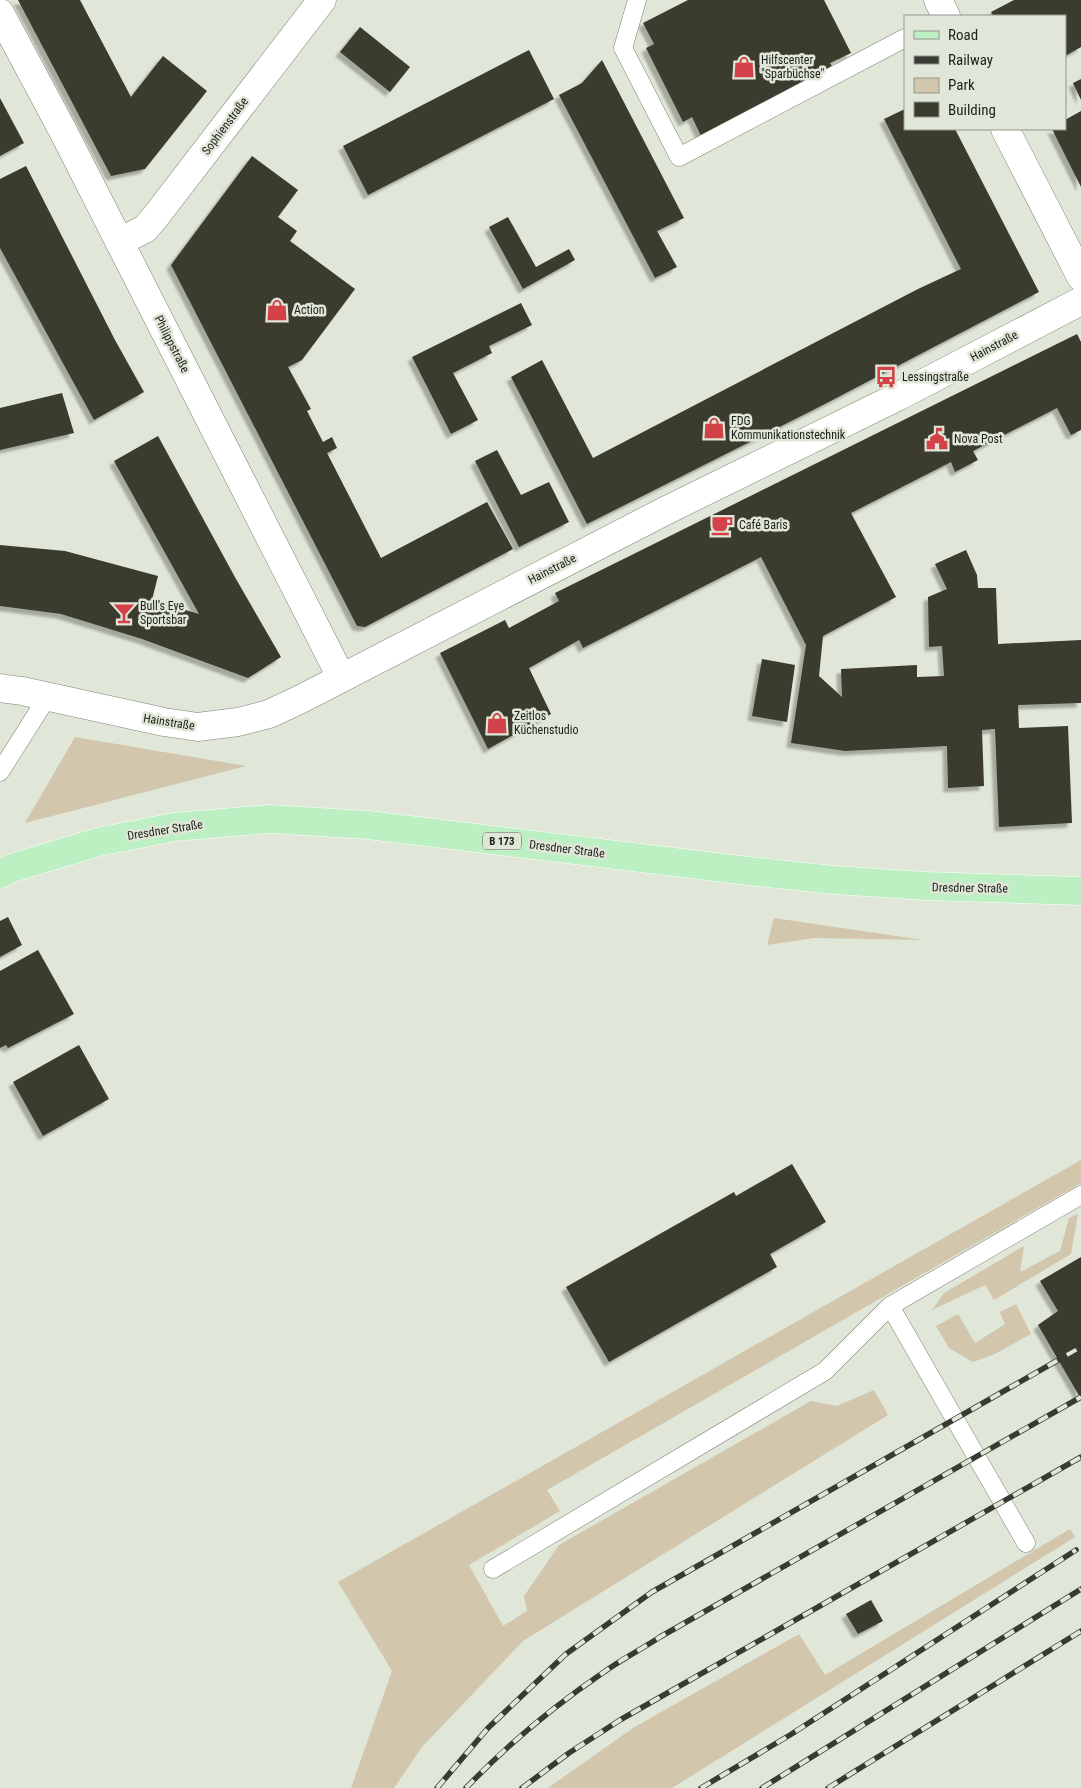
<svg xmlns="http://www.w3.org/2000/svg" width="1081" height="1788" font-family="'Roboto Condensed',sans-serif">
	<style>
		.green { fill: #d2c6ad }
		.building { fill: #3a3a2d; filter: url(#shadow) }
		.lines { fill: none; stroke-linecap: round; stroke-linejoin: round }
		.service-casing { stroke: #7e8477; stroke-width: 19 }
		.minor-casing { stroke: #7e8477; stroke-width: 29 }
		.tertiary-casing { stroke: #7e8477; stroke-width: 29 }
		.primary-casing { stroke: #fff; stroke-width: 29 }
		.service { stroke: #fff; stroke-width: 18 }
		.minor { stroke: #fff; stroke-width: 28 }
		.tertiary { stroke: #fff; stroke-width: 28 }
		.primary { stroke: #bcefc1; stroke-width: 28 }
		.rail-casing { stroke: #383b34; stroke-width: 5.5 }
		.rail { stroke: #e0e6d8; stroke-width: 4; stroke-dasharray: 11; stroke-linecap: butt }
		.labels { text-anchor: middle; stroke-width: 5; stroke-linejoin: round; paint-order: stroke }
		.shield { fill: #e0e6d8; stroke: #585b53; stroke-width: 1 }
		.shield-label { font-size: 11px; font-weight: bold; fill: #1d201a }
		.poi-label { font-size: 12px; fill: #1d201a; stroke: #e0e6d8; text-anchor: start }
		.street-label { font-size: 12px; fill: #1d201a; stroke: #e0e6d8 }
	</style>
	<defs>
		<filter id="shadow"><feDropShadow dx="-4.5" dy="4.5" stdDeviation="1" flood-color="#0004"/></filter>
	</defs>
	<rect width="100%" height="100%" fill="#e0e6d8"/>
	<path class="green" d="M75,737l171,29 -221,57z
		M774,918l149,22 -109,-2 -47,7z
		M1081,1160v23l-534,307 13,21 -91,54 34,61 24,-15 -3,-15 35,-51 252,-144 26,5 37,-16 14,25 -365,226 -101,106 -28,41h-43l41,-117 -54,-89z
		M1078,1214l-7,40 -77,46 -9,-15 -53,25 12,-17 80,-47 -4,26 40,-21 9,-33z
		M1016,1304l15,30 -38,21 -20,7 -24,-14 -13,-22 22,-12 17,29 30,-19 -5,-12z
		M1070,1529l5,8 -403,251h-124l85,-60 166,-94 26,41z"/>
	<path class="building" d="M18,0h62l51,97 32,-41 44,35 -62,78 -34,7z
		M688,0h136l27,53 -21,10 5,8 -133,67 -10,-21 -9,5 -37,-74 8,-4 -11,-21z
		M1014,0h67v47l-16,9v-40h-72l-2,-4z
		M360,27l50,40 -20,25 -50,-40z
		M529,50l25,49 -186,96 -25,-49z
		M602,60l82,158 -27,13 20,36 -22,11 -96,-183 23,-12z
		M1081,79v21l-8,-17z
		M0,98l24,45 -24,13z
		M905,109v20h50l84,163 -218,114 -234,118 -76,-147 31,-17 51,98 325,-169 43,-20 -77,-150z
		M1081,111v76l-29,-58h13v-9z
		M252,156l46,34 -20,27 19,14 -7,10 65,48 -53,71 -14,7 23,42 -4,2 16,31 9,-5 5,11 -10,5 54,105 106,-56 26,47 -148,78 -8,-1 -186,-361z
		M26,166l89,174 29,52 -50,28 -94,-172v-69z
		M508,217l28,50 33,-18 6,11 -52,29 -34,-62z
		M521,303l11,22 -43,21 3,7 -39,20 25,47 -27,14 -39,-77z
		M1077,334l4,8v88l-10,5 -14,-27 -84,43 5,9 -23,12 -4,-10 -100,51 45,84 -73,39 -4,40 23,21 -1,-28 76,-4v12l27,-1 -2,-30 -13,1 -1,-50 19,-8 -12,-25 31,-14 11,25 1,13h18l2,56 83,-4v63l-63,2 1,23 49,-2 4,97 -73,4 -4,-98 -13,1 2,56 -36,2 -1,-42 -102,5 -54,-8 15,-98 -45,-88 -178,91 -4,-8 -50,28 22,46 -63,35 -48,-96 65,-33 4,8 50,-27 -4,-8z
		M62,393l12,40 -74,17v-42z
		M158,436l78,143 45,78 -33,21 -106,-39 -81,-25 -61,-8v-61l65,6 93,25 -6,24 47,14 -85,-153z
		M497,450l24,45 28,-13 20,40 -50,25 -44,-86z
		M762,659l33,6 -8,57 -35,-6z
		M8,917l14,28 -22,12v-36z
		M38,950l36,64 -66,34 -2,-3 -6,3v-77z
		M79,1045l30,54 -66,37 -30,-54z
		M792,1164l34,58 -56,32 7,13 -168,95 -43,-75 168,-95 2,4z
		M1081,1257v142l-43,-74 20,-14 -18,-30z
		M871,1600l12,21 -25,13 -12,-20z"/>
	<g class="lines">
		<g class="service-casing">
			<path id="service" d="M637,0l-14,48 56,109 226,-119
				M0,772l48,-76
				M890,1306l136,237
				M493,1569l332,-198 65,-65 191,-111"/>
		</g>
		<g class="minor-casing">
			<path id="minor" d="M938,0l8,16
				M0,13l64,120 277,544
				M1005,129l76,148
				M119,242l26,-13 11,-13 166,-216"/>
		</g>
		<g class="tertiary-casing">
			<path id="tertiary" d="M0,688l22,3 142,31 34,5 40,-5 31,-8 32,-15 364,-188 234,-115 182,-95"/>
		</g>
		<g class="primary-casing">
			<path id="primary" d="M0,874l12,-6 86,-26 76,-15 96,-8 98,6 372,45 94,10 92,6 155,5"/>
		</g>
		<use href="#service" class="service"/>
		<use href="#minor" class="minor"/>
		<use href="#tertiary" class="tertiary"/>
		<use href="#primary" class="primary"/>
		<g class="rail-casing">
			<path id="rail" d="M437,1788l51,-60 78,-74 86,-62 429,-245
				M466,1788c42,-44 88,-82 138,-116 18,-13 38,-23 56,-35l421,-240
				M522,1788l47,-35 51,-33 461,-263
				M701,1788l89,-53 286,-185
				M762,1788l319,-199
				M828,1788l253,-157"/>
		</g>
		<use href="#rail" class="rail"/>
	</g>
	<defs>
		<g id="shop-bare" transform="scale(1.725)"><path d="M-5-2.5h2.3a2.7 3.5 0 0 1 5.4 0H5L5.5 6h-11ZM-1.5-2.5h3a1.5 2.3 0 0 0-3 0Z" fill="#d24248" stroke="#e0e6d8" stroke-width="2.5" paint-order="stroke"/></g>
		<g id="bus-bare" transform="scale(1.725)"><path d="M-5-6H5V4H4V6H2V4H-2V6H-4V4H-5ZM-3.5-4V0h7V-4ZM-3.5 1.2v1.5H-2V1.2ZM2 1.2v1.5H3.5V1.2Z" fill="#d24248" stroke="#e0e6d8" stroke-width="2.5" paint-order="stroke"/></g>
		<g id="civic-bare" transform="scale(1.725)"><path d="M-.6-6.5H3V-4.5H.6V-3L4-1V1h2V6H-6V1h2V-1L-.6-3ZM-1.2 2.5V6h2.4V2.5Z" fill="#d24248" stroke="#e0e6d8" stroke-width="2.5" paint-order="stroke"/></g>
		<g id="cafe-bare" transform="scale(1.725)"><path d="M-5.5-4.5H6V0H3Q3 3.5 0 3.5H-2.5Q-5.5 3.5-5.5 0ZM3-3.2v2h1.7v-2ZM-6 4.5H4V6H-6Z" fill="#d24248" stroke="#e0e6d8" stroke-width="2.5" paint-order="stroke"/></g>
		<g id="bar-bare" transform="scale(1.725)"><path d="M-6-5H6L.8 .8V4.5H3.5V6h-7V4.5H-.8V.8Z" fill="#d24248" stroke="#e0e6d8" stroke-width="2.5" paint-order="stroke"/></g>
	</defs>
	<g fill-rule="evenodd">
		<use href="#shop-bare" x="744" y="67"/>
		<use href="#shop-bare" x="277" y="310"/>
		<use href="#bus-bare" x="886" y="377"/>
		<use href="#shop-bare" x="714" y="428"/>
		<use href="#civic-bare" x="937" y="439"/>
		<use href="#cafe-bare" x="722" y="525"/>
		<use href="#bar-bare" x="124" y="613"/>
		<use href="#shop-bare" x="497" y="723"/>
	</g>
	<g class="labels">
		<rect class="shield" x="483" y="832.5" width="38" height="17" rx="4"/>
		<g class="shield-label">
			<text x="502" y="845">B 173</text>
		</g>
		<g class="poi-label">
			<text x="761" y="64">Hilfscenter<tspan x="761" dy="14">"Sparbüchse"</tspan></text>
			<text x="294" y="314">Action</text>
			<text x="902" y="381">Lessingstraße</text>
			<text x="731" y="425">FDG<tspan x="731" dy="14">Kommunikationstechnik</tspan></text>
			<text x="954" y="443">Nova Post</text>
			<text x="739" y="529">Café Baris</text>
			<text x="140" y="610">Bull’s Eye<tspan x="140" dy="14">Sportsbar</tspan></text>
			<text x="514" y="720">Zeitlos<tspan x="514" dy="14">Küchenstudio</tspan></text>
		</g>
		<g class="street-label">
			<text transform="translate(225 126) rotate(-53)" y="4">Sophienstraße</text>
			<text transform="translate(172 344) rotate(63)" y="4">Philippstraße</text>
			<text transform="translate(994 346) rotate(-28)" y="4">Hainstraße</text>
			<text transform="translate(552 569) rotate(-27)" y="4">Hainstraße</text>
			<text transform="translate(169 722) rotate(9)" y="4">Hainstraße</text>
			<text transform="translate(165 830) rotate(-9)" y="4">Dresdner Straße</text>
			<text transform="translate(567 849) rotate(7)" y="4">Dresdner Straße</text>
			<text transform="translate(970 888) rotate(1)" y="4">Dresdner Straße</text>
		</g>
	</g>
	<rect x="904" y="15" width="162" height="115" fill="#e0e6d8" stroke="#92978c"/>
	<rect x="914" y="31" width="25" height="8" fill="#bcefc1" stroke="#92978c"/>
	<text x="948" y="40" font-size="15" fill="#1d201a">Road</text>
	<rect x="914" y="56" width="25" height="8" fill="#383b34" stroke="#92978c"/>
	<text x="948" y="65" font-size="15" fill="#1d201a">Railway</text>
	<rect x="914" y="78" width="25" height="15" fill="#d2c6ad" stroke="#92978c"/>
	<text x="948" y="90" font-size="15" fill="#1d201a">Park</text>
	<rect x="914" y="102" width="25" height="15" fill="#3a3a2d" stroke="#92978c"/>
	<text x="948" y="115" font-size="15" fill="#1d201a">Building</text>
</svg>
